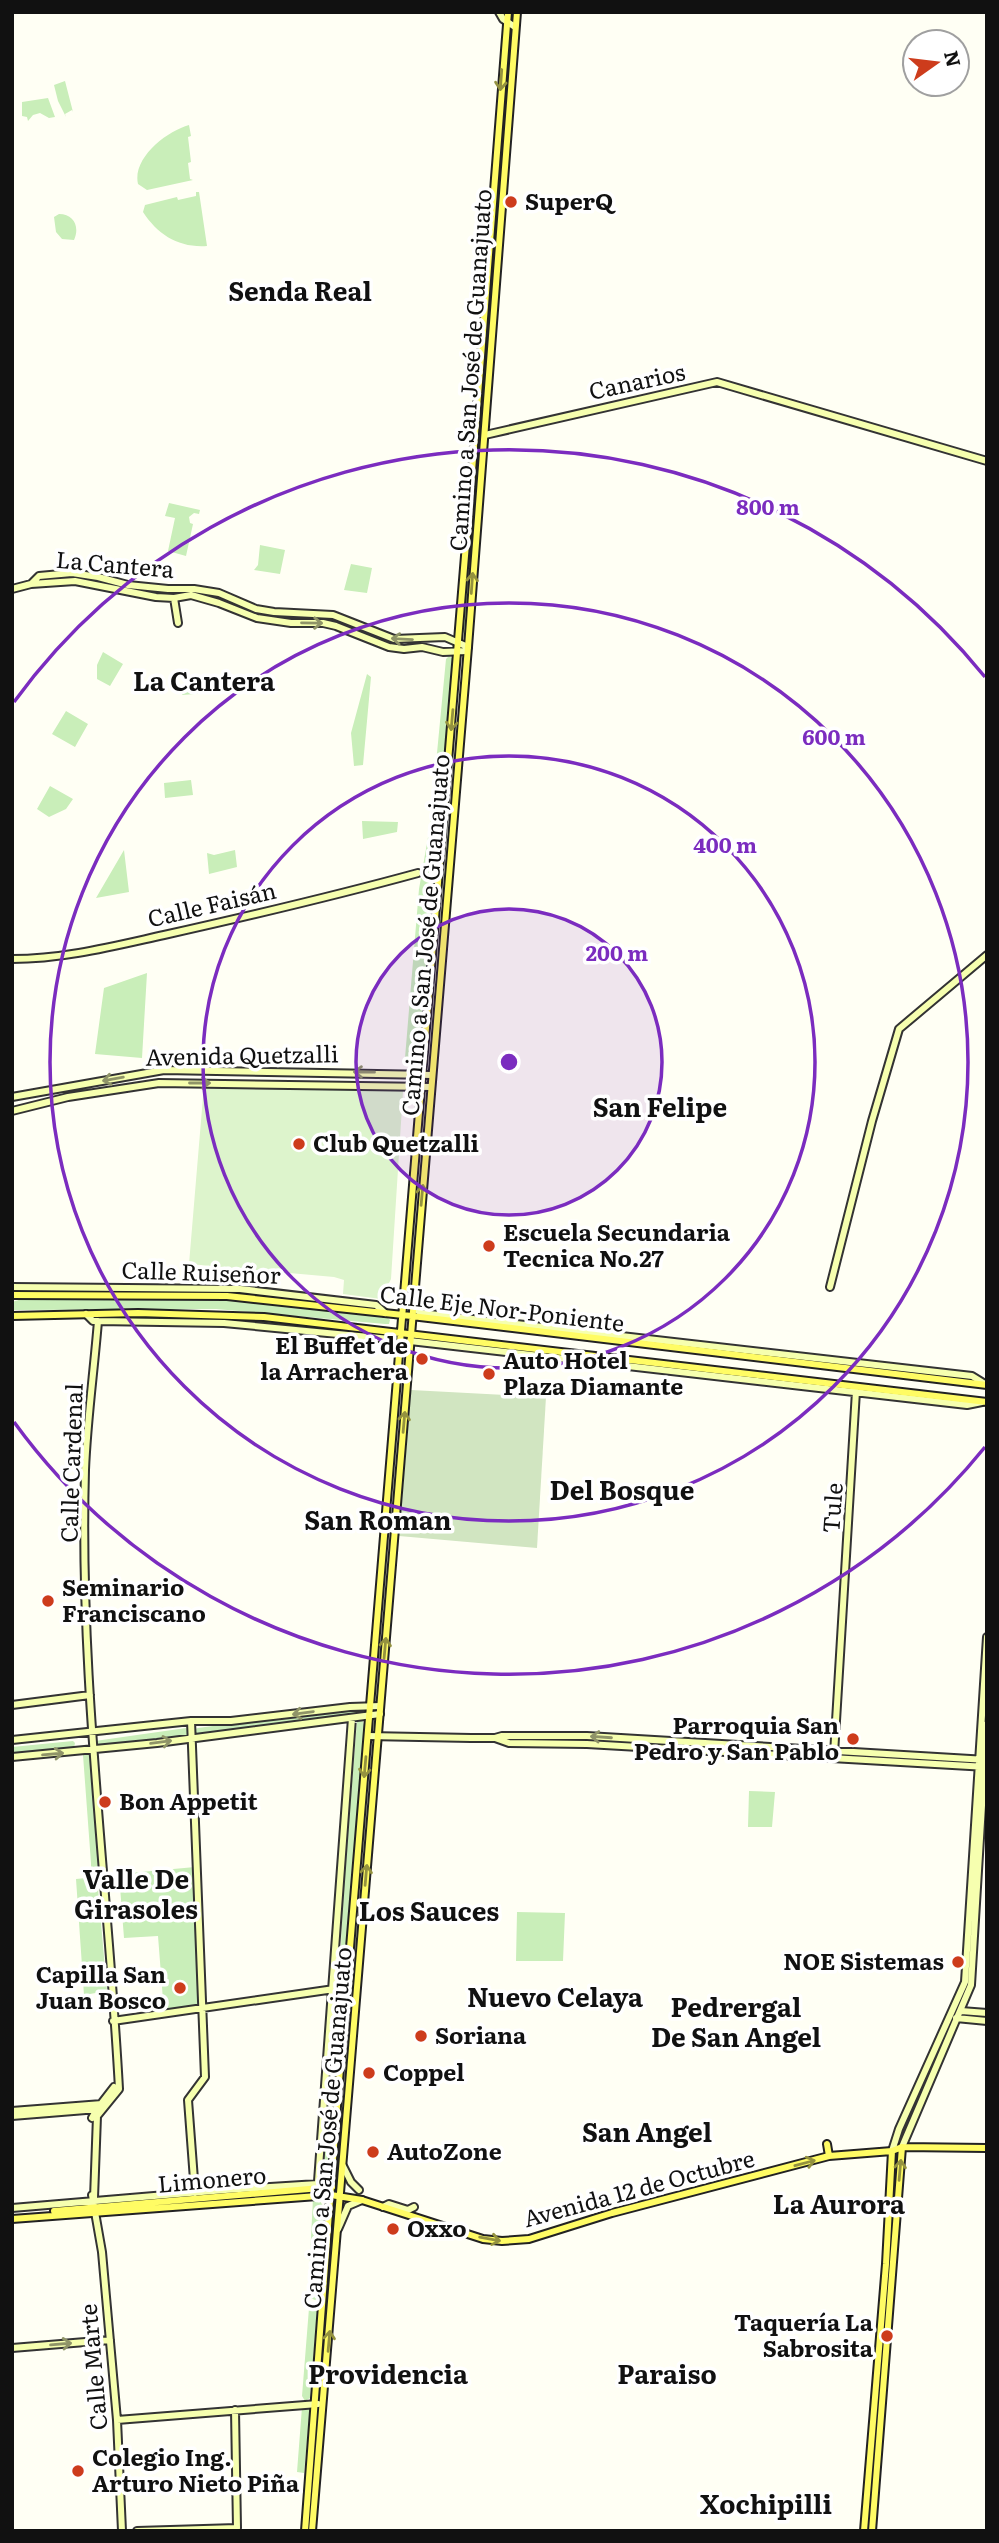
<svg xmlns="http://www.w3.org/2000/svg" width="999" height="2543" font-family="Literata,serif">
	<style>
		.green { fill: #c9eeb9 }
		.cemetery { fill: #d1e5c1 }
		.pitch { fill: #ddf4cc }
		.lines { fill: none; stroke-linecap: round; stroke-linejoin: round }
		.secondary-casing { stroke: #333; stroke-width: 10 }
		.primary-casing { stroke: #222; stroke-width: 10 }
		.secondary { stroke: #f6ffaf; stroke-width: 6 }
		.primary { stroke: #fffc64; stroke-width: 6 }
		.oneway { stroke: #94923f }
		.oneway2 { stroke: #8f9468 }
		.ring { fill: none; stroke: #7b2cbf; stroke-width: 3.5 }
		.poi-dot { fill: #cd3c1c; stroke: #fff; stroke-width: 2.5 }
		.labels { text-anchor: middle; stroke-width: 7; stroke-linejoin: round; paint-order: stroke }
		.poi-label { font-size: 23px; font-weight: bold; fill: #111; stroke: #fff; text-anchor: start }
		.street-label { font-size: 23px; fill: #111; stroke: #fff }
		.quarter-label { font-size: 26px; font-weight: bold; fill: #111; stroke: #fff }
		.centre { fill: #7b2cbf; stroke: #fff; stroke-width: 3.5 }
		.ring-label { font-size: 21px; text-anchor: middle; font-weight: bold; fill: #7b2cbf; stroke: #fff; stroke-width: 7; stroke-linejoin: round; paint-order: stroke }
	</style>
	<rect width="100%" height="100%" fill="#fffff4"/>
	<path class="green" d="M65,81l8,31 -1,-2 -7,4 1,3 -8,-16 -4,-16z
		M48,98l7,19 -6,1 -9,-5 -7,2 -5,6 -1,-4 -5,-1v-14z
		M189,125l2,11 -3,1 3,25 -3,1 2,16 3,1 -46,10 -9,-6c-6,-26 29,-53 51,-59z
		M497,164h4l-36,468 -3,1z
		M196,192h3l8,54c-28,2 -49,-11 -64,-34l2,-7 32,-8 1,3 18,-4z
		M59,214c15,0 21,13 15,26l-12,-1 -6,-7 -2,-15z
		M169,503l31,7 -1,4 -5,-1 -5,4 1,6 3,1 -7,32 -18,-5 7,-33 -10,-2z
		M260,545l25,5 -5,24 -26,-4 4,-5z
		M351,564l21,4 -5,25 -23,-3z
		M103,652l20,12 -13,22 -13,-7v-14z
		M449,656l4,3 -31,383 -3,26h-9l-5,-10 14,-169 11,-63 16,-167z
		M367,674l4,3 -8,88 -9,1 -3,-33z
		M219,676l2,16 -39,3 7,-16z
		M66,711l22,13 -13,23 -23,-13z
		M191,780l2,15 -28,3 -1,-15z
		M50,786l23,13 -7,10 -17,8 -12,-8z
		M362,821l36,1 -1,10 -34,7z
		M124,850l5,42 -33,6z
		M235,850l2,17 -28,7 -2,-21 7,2z
		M147,973l-5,85 -47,-4 9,-66z
		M22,1299l229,2 136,16 3,3 -1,4h-4l-169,-15 -204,1v-8z
		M356,1707l11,1 -1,6 -172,21 1,-6 3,-1z
		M362,1719l3,9 -19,216 -5,4 1,-47 15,-179z
		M186,1728l3,3 -2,4 -88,11h-3l-1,-5z
		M73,1741l2,2 -1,5 -62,6v-7z
		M90,1752l9,112 -4,6 -4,-2v-5l-8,-108z
		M749,1791l26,1 -3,35h-24z
		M195,1867l7,141 -38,5 -6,-77 -34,2 -5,-64z
		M97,1877l10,114 -23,4 -8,-116z
		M517,1912l48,1 -2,48h-47z
		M338,1990l4,7 -14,183 -7,1 15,-190z
		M313,2198h5l7,11 -7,89 -3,2 -7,-3z
		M309,2308l8,3 -7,87 -5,3 -3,-5z
		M308,2405l2,4 -6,64 -7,-1 5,-65z"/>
	<path class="cemetery" d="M411,1390l135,7 -9,151 -138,-12z"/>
	<path class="pitch" d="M204,1085l199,6 -12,188 -10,20 -38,-5 1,-14 -10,-3 -145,-13z"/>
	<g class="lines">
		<g class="secondary-casing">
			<path id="secondary" d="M499,12l4,7 12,8
				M485,435l232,-53 270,79
				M31,584l8,-8 33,-3 26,4 30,8 40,4h26l25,4 37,16 18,3 59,3 61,24 51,-2 23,10
				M12,589l19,-5 44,-3 81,16 18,1 17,-3 28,8 38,15 34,5h32l13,3 53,21 15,2 18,-2 21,5 24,-1
				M174,598l4,25
				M12,959c52,0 102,-13 152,-24 85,-19 170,-39 254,-62
				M12,1097l152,-27 268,5
				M12,1111l56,-14 91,-14 272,4
				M12,1287l228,2 136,16 9,8
				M830,1287l42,-166 27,-92 88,-74
				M413,1307l8,6 551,63 13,8
				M86,1314l7,7h5l126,2 166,16 10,12
				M410,1341l557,64 15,-3
				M12,1705l78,-10
				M191,1721l14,356 -17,23 7,93
				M368,1736l103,2h24l7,-2h85l400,24
				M495,1738l14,5 78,1 400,23
				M12,1740l179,-19h40l119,-14 30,-1
				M834,1754l22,-363
				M12,1757l145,-14 223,-29
				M961,2011l26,2
				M956,2018l31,3
				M113,2021l235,-34
				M12,2111l90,-7
				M12,2116l86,-7
				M92,2118l5,-9 17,-22
				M902,2147l69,-162 16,-261
				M892,2151l7,-22 66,-147 22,-345
				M343,2166l8,16 8,8
				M92,2195l10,57 15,168 5,111
				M317,2195l35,-477
				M94,2198l3,-82 22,-27c-11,-206 -40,-412 -34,-619 2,-50 9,-99 13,-149
				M383,2207l6,-3 19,6 6,-3
				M12,2208l213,-18 93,-6
				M338,2229l10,-23 14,-6
				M12,2348l98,-8
				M117,2420l201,-16
				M137,2531l100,-3 -2,-118"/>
		</g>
		<g class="primary-casing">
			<path id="primary" d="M12,1295l215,1 176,19 584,70
				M12,1316l126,-3 126,4 723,85
				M827,2144l2,12
				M54,2211l278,-24
				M12,2219l319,-24 31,5 121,39 19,2 27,-2 83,-26 217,-57 63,-5 10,-4 85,1
				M305,2531l33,-438 135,-1634 35,-447
				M312,2531l156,-1884 49,-635
				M864,2531l22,-267 6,-113
				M872,2531l30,-384"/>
		</g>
		<use href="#secondary" class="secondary"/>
		<use href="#primary" class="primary"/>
	</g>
	<defs><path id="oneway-shaft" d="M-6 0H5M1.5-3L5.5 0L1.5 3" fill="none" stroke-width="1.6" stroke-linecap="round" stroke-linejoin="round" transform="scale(1.75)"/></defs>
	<g class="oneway">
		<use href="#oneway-shaft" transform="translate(501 80) rotate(94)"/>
		<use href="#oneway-shaft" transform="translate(472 583) rotate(-86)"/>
		<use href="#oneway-shaft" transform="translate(452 720) rotate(95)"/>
		<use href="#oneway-shaft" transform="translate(422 1195) rotate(-85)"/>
		<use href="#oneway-shaft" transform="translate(404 1422) rotate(-85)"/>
		<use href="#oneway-shaft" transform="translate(385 1648) rotate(-85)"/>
		<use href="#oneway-shaft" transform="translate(365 1767) rotate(95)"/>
		<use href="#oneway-shaft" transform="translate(366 1875) rotate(-85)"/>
		<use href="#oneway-shaft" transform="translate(805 2163) rotate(-15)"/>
		<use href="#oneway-shaft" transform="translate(900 2170) rotate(-85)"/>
		<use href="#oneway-shaft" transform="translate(490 2239) rotate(10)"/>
		<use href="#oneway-shaft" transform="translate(329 2341) rotate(-85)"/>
	</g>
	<g class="oneway2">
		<use href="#oneway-shaft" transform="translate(312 623) rotate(1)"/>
		<use href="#oneway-shaft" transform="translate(402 639) rotate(-177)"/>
		<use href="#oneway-shaft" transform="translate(364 1072) rotate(-179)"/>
		<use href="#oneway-shaft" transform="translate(113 1079) rotate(170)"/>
		<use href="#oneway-shaft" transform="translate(200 1083)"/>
		<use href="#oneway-shaft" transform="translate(303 1713) rotate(172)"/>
		<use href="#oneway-shaft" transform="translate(601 1737) rotate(-176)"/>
		<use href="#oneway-shaft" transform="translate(161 1742) rotate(-7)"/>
		<use href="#oneway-shaft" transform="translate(53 1754) rotate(-5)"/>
		<use href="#oneway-shaft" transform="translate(61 2344) rotate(-5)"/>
	</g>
	<circle cx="509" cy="1062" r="153" fill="#7b2cbf" fill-opacity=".12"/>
	<g class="ring">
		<circle cx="509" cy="1062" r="153"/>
		<circle cx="509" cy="1062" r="306"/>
		<circle cx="509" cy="1062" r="459"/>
		<path d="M985 1447A612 612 0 0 1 14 1422M14 702A612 612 0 0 1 985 677"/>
	</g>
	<g class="poi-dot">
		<circle cx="511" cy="202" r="7"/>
		<circle cx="299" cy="1144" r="7"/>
		<circle cx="489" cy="1246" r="7"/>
		<circle cx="422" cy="1359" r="7"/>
		<circle cx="489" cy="1374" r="7"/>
		<circle cx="48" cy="1601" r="7"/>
		<circle cx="853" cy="1739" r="7"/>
		<circle cx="105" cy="1802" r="7"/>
		<circle cx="958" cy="1962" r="7"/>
		<circle cx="180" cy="1988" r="7"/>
		<circle cx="421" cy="2036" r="7"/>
		<circle cx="369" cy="2073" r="7"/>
		<circle cx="373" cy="2152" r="7"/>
		<circle cx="393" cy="2229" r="7"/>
		<circle cx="887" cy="2336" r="7"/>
		<circle cx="78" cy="2471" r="7"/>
	</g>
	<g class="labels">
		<g class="poi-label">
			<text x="525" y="210">SuperQ</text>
			<text x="313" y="1152">Club Quetzalli</text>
			<text x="503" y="1241">Escuela Secundaria<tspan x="503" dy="26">Tecnica No.27</tspan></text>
			<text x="408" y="1354" text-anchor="end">El Buffet de<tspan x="408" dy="26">la Arrachera</tspan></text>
			<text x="503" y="1369">Auto Hotel<tspan x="503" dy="26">Plaza Diamante</tspan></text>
			<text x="62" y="1596">Seminario<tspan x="62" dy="26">Franciscano</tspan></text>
			<text x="839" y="1734" text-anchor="end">Parroquia San<tspan x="839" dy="26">Pedro y San Pablo</tspan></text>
			<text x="119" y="1810">Bon Appetit</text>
			<text x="944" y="1970" text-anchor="end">NOE Sistemas</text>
			<text x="166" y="1983" text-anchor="end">Capilla San<tspan x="166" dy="26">Juan Bosco</tspan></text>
			<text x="435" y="2044">Soriana</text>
			<text x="383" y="2081">Coppel</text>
			<text x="387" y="2160">AutoZone</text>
			<text x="407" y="2237">Oxxo</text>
			<text x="873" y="2331" text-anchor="end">Taquería La<tspan x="873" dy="26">Sabrosita</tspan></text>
			<text x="92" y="2466">Colegio Ing.<tspan x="92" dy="26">Arturo Nieto Piña</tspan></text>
		</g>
		<g class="street-label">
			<text transform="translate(471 370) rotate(-86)" y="8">Camino a San José de Guanajuato</text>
			<text transform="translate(637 382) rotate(-12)" y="8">Canarios</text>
			<text transform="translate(115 565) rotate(5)" y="8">La Cantera</text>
			<text transform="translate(212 905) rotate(-13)" y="8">Calle Faisán</text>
			<text transform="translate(426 935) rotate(-85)" y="8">Camino a San José de Guanajuato</text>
			<text transform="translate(242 1056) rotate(-1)" y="8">Avenida Quetzalli</text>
			<text transform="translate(201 1273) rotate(2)" y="8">Calle Ruiseñor</text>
			<text transform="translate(502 1309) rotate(7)" y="8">Calle Eje Nor-Poniente</text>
			<text transform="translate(72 1463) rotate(-88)" y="8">Calle Cardenal</text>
			<text transform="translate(833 1508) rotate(-86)" y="8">Tule</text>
			<text transform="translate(328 2128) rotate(-85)" y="8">Camino a San José de Guanajuato</text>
			<text transform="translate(212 2180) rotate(-5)" y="8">Limonero</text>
			<text transform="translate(639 2189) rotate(-15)" y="8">Avenida 12 de Octubre</text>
			<text transform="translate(94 2367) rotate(-95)" y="8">Calle Marte</text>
		</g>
		<g class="quarter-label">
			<text x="300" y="301">Senda Real</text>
			<text x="204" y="691">La Cantera</text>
			<text x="660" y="1117">San Felipe</text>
			<text x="622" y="1500">Del Bosque</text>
			<text x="378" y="1530">San Roman</text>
			<text x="136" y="1889">Valle De<tspan x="136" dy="30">Girasoles</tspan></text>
			<text x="429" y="1921">Los Sauces</text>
			<text x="555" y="2007">Nuevo Celaya</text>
			<text x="736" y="2017">Pedrergal<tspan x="736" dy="30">De San Angel</tspan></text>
			<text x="647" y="2142">San Angel</text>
			<text x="839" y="2214">La Aurora</text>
			<text x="388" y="2384">Providencia</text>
			<text x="667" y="2384">Paraiso</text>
			<text x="766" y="2514">Xochipilli</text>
		</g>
	</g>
	<circle cx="509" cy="1062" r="10" class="centre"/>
	<g class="ring-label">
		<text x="768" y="515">800 m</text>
		<text x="834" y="745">600 m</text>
		<text x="725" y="853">400 m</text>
		<text x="617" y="961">200 m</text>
	</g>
	<rect width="999" height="2543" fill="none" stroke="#111111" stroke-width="28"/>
	<g transform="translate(936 63) rotate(76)"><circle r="33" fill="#ffffff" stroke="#a0a0a0" stroke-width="2"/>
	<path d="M0-5L12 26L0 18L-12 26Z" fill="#cd3c1c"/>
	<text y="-10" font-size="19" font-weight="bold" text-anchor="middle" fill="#111111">N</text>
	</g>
</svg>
